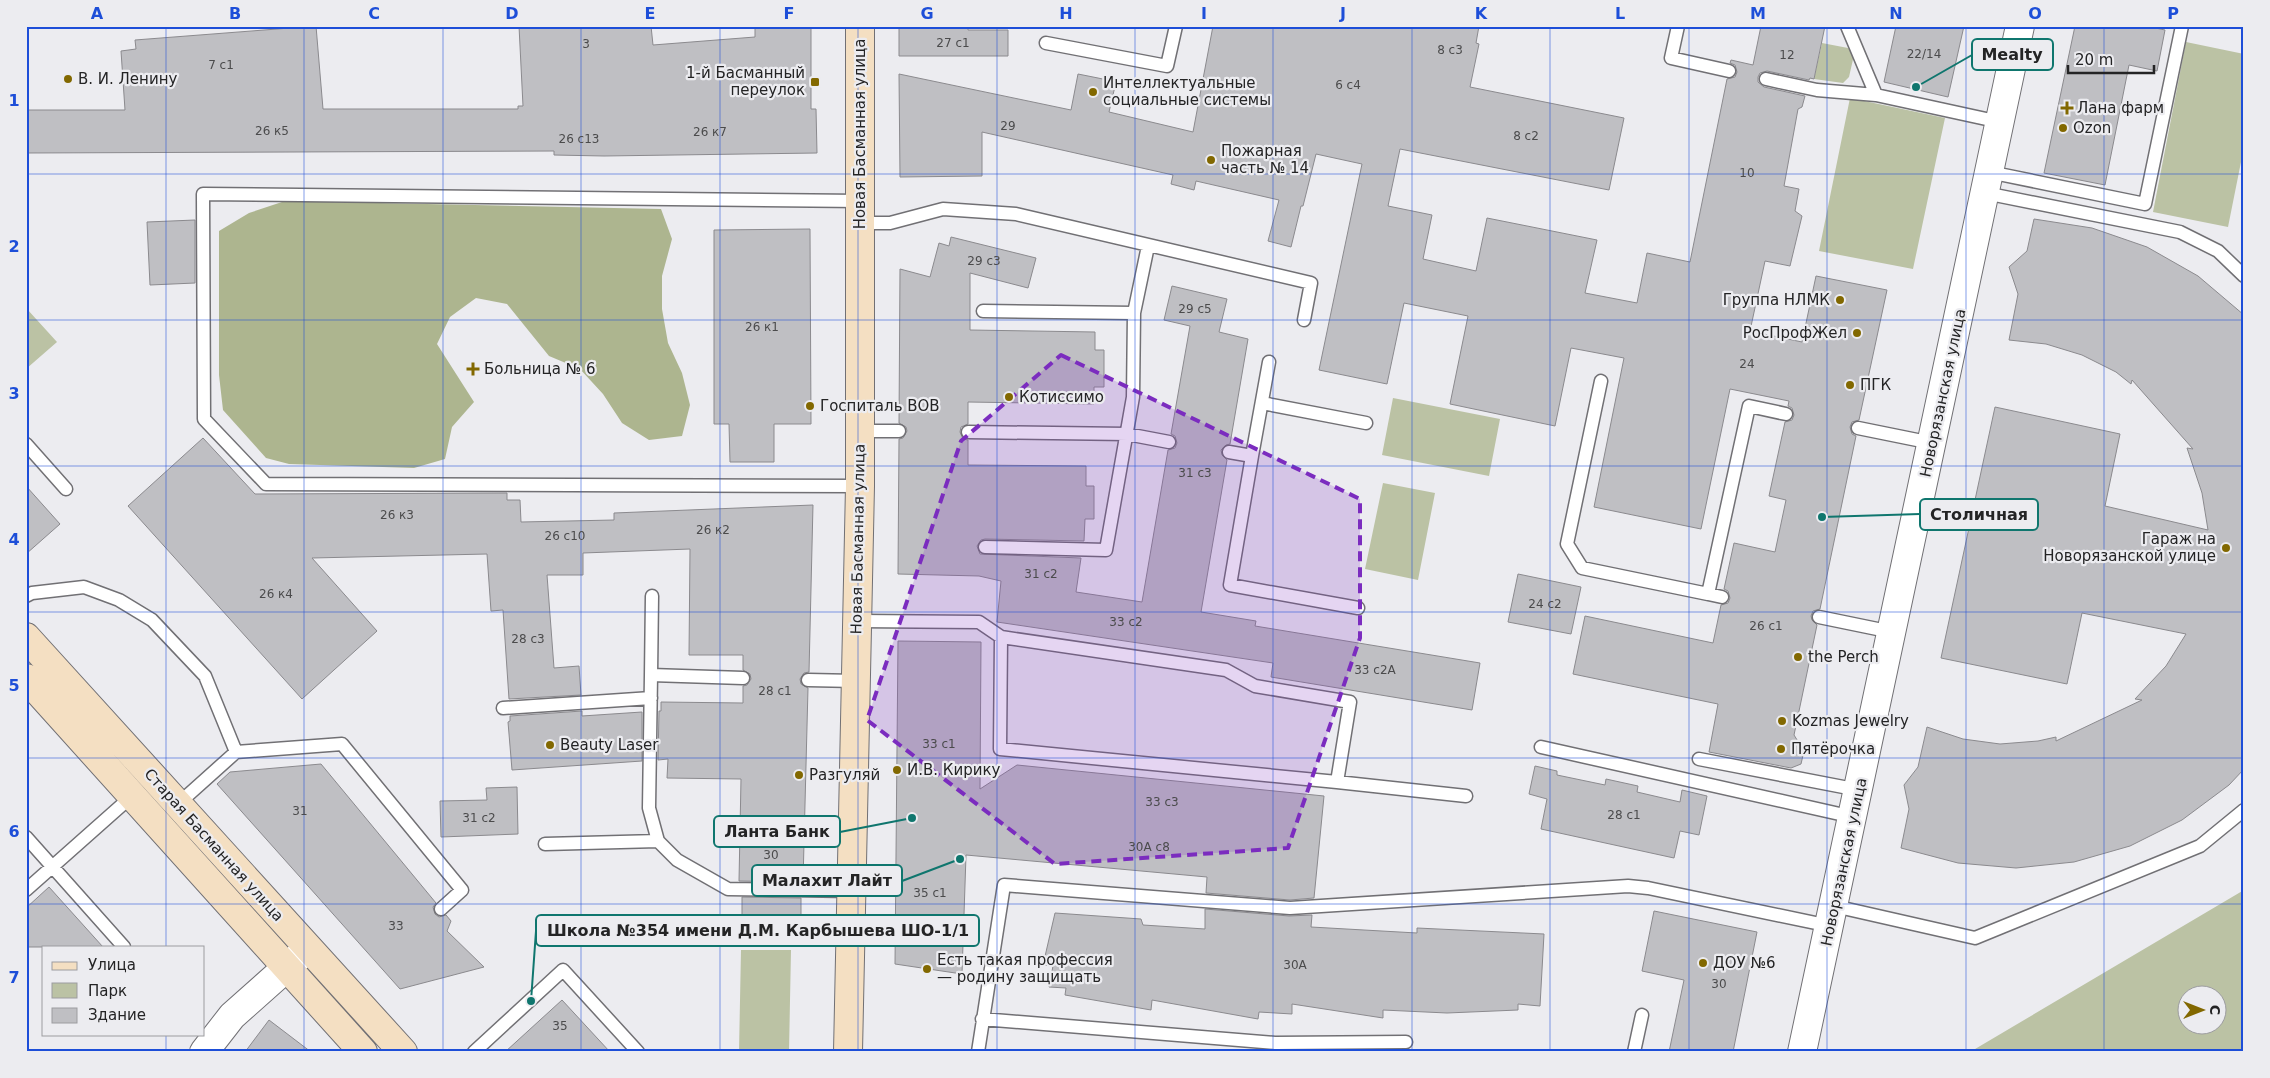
<svg xmlns="http://www.w3.org/2000/svg" width="2270" height="1078" font-family="'DejaVu Sans',sans-serif">
	<style>
		.green { fill: #bbc2a4; fill-rule: evenodd }
		.forest { fill: #adb58f }
		.building { fill: #bfbfc3; stroke: #8b8a8e }
		.lines { fill: none; stroke-linecap: round; stroke-linejoin: round }
		.service-casing { stroke: #717074; stroke-width: 15 }
		.tertiary-casing { stroke: #717074; stroke-width: 30 }
		.secondary-casing { stroke: #717074; stroke-width: 30 }
		.service { stroke: #fff; stroke-width: 12 }
		.tertiary { stroke: #fff; stroke-width: 28 }
		.secondary { stroke: #f4dfc2; stroke-width: 28 }
		.marked { fill: #7b2cbf; fill-opacity: 0.2; stroke: #7b2cbf; stroke-width: 4; stroke-dasharray: 10 6; stroke-linejoin: round }
		.grid { fill: none; stroke: #1d4ed8; stroke-width: 1; stroke-opacity: 0.55 }
		.poi-dot { fill: #826800; stroke: #ececf0; stroke-width: 2 }
		.labels { text-anchor: middle; stroke-width: 4.5; stroke-linejoin: round; paint-order: stroke }
		.number-label { font-size: 12px; fill: #4b4b4c }
		.poi-label { font-size: 15px; fill: #242425; stroke: #ececf0; text-anchor: start }
		.street-label { font-size: 15px; fill: #242425; stroke: #ececf0 }
		.leader { fill: none; stroke: #0f766e; stroke-width: 2 }
		.callout-dot { fill: #0f766e; stroke: #ececf0; stroke-width: 2 }
		.callout { fill: #ececf0; stroke: #0f766e; stroke-width: 2 }
		.callout-label { font-size: 16px; text-anchor: middle; font-weight: bold; fill: #242425 }
		.neatline { fill: none; stroke: #1d4ed8; stroke-width: 2 }
		.grid-label { font-size: 16px; text-anchor: middle; font-weight: bold; fill: #1d4ed8 }
	</style>
	<rect width="100%" height="100%" fill="#ececf0"/>
	<path class="green" d="M2186,42l58,12v93l-16,80 -75,-15z
		M1822,43l26,5 6,7 -5,22 -6,6 -29,-4z
		M1850,98l95,20 -32,151 -94,-18z
		M27,309l30,33 -31,27v-59z
		M1393,398l107,21 -11,57 -107,-21z
		M1383,483l52,10 -17,87 -53,-11z
		M2244,890v162h-274zM2188,996h30v30h-30z
		M741,950h50l-2,102h-50z"/>
	<path class="forest" d="M285,201l376,8 11,30 -10,37v33l6,34 14,30 8,32 -8,31 -33,4 -27,-17 -19,-29 -23,-25 -31,-13 -42,-52 -31,-6 -26,19 -13,27 37,58 -22,25 -7,32 -31,9 -125,-4 -23,-6 -43,-48 -4,-35v-144l30,-18z"/>
	<path class="building" d="M316,26l7,83h195v-3h5l-4,-80h132l2,19 102,-8v-11h56v83h5l1,44 -213,3 -50,-1v-4l-528,2v-43h99l-4,-59 15,-2 -1,-9z
		M899,26h69v4h40v26h-109z
		M1213,26h266l-3,17 3,1 -9,43 154,31 -15,72 -209,-41 -12,57 44,9 -9,44 53,12 11,-53 110,22 -12,53 52,10 10,-50 43,9 37,-183 8,-2 2,-5 -2,-7 -5,-2 1,-3 22,5 8,-39h64l-11,53 -4,-1 -1,2 -42,-9 -7,2 -2,4v5l6,5 41,9 -3,11 -4,2 -14,77 15,3 -4,22 7,5 -12,50 -25,-5 -15,70 52,11 14,-66 71,14 -28,130 -7,2 -2,5 2,7 4,2 -36,173 -7,2 -2,5 1,4 5,5 -23,110 10,16 -3,13 -10,4 -82,-16 9,-48 -145,-30 12,-58 128,27 8,-38 7,-2 2,-5 -2,-7 -4,-2 10,-46 41,9 11,-52 -17,-4 16,-74 7,-2 2,-5 -2,-7 -4,-2 1,-5 -59,-12 -29,140 -107,-22 30,-149 -53,-10 -16,78 -105,-22 18,-88 -64,-13 -17,81 -68,-14 43,-206 -46,-10 -13,52h-2l-10,41 -23,-6 11,-41 -83,-19 -2,9 -23,-6 2,-9 -191,-43v44l-82,1 -1,-103 172,36 7,-36 20,4 18,4 -7,30 84,20z
		M1896,26h68l-16,71 -64,-15z
		M2075,26h71l19,4 -8,41 -28,-6 -24,120 -61,-12z
		M2034,219l58,9 55,19 51,29 46,39v454l-15,16 -47,35 -52,26 -56,16 -58,6 -58,-5 -57,-15 8,-39 -5,-24 14,-18 9,-40 36,12 37,5 38,-3 18,-4v4l86,-41 -7,-1 31,-33 20,-32 -104,-21 -15,71 -126,-26 54,-251 125,27 -15,72 103,24 -6,-37 -15,-45 6,1 -61,-69 -1,4 -15,-12 -34,-17 -36,-11 -37,-4 9,-46 -9,-27 18,-16z
		M195,220v63l-45,2 -3,-63z
		M810,229l1,195h-37v38h-44l-1,-38h-15v-194z
		M951,237l85,21 -8,30 -58,-15v57l125,2v18h9v37h-10v17l-126,-2v22l-7,3 -1,5 3,7 5,1v25l118,1v20h8v33h-9l-1,22 -99,-2 -4,1 -4,6 3,8 101,4 -5,34 66,10 26,-152 7,-2 2,-5 -2,-7 -4,-2 19,-108 -26,-6 8,-34 55,13 -8,33 29,7 -18,105 -4,1 -5,5 1,5 5,5 -26,152 55,9 -1,5 225,37 -8,47 -201,-33 2,-14 -276,-41 4,-41 -22,-5 -81,-2 1,-135 4,-1 4,-7 -1,-4 -7,-4 1,-154 30,8 9,-34 10,3z
		M203,438l52,56 252,-1v7h13l1,22 93,-2v-7l199,-8 -4,167 -5,1 -4,6 1,5 7,4 -5,194 -64,-1 2,-102 -74,-1 1,-19 -10,1 1,-49h2v-9l82,1v-17l4,-1 4,-6 -1,-5 -7,-4v-15h-54l1,-106 -107,4v22h-36l7,93 25,-2 2,29 -72,4 -6,-89 -12,1 -4,-57 -175,4 65,73 -75,68 -174,-193z
		M26,486l34,38 -34,30z
		M1518,574l63,13 -10,47 -63,-12z
		M898,641l83,1 -1,147 37,-24 307,31 -10,102 -24,2 -84,-7 1,-16 -241,-22 -4,119 -67,-10z
		M582,711v5l60,-4v49l-130,9 -4,-48 2,-1v-5z
		M321,764l115,139 -3,4 2,7 4,3 7,-2 5,6 -4,10 37,36 -84,22 -183,-205 13,-12z
		M1535,766l22,5v4l48,10 1,-6 32,7 -1,6 43,10 2,-12 25,6 -8,39 -19,-4 -6,27 -133,-29 6,-30 -18,-5z
		M517,787l1,47 -77,3 -1,-36 47,-1 -1,-12z
		M49,887l54,60h-77v-39z
		M742,897l59,1v42l-59,-1z
		M1205,909l84,7 23,-1 -1,12 106,6v-5l127,6 -4,72 -22,-2v6l-71,3 -64,-3v8l-91,-14v10l-33,-2 -1,7 -106,-19 -1,10 -86,-15 1,-7 -17,-1 4,-21 -10,-1 12,-52 86,6 2,6 62,4z
		M1654,911l103,21 -24,120h-64l15,-72 -42,-9z
		M562,1000l48,52h-105z
		M269,1020l42,32h-66z"/>
	<g class="lines">
		<g class="service-casing">
			<path id="service" d="M1678,26l-7,32 58,13
				M1847,26l29,69 124,27
				M1046,43l121,23 9,-40
				M1766,79l51,11 59,5
				M1989,172l156,32 37,-178
				M1985,193l195,39 38,19 26,25
				M861,223h29l53,-14 73,5 295,69 -7,37
				M983,311l151,2 -1,84 -27,153 -121,-3
				M1134,313l14,-67
				M1601,381l-34,163 15,24 126,26
				M1262,403l104,20
				M1858,428l74,15
				M860,431h39
				M968,432l159,2 42,8
				M26,444l40,45
				M1229,452l23,4 -22,129 128,23
				M1252,456l17,-94
				M860,486l-594,-2 -62,-65 -1,-225 658,7
				M26,596l6,-3 52,-6 35,13 33,20 53,56 31,76 -58,52
				M652,596l-1,79 92,3
				M1722,597l-14,-3 41,-188 37,8
				M1819,617l73,15
				M858,621l121,1 22,15 225,33 29,16 95,16 -13,80 -337,-33 1,-112
				M651,675l-2,133 9,33 19,19 51,29 124,2
				M808,680l48,1
				M503,708l148,-10
				M1541,747l312,70
				M236,752l106,-8 120,146 -21,19
				M1699,759l160,31
				M1337,782l129,14
				M26,837l98,110
				M545,844l113,-3
				M26,890l106,-94
				M1834,906l141,32 225,-92 44,-36
				M982,1019l293,24 131,-1
				M474,1052l89,-82 75,82
				M978,1052l26,-167 286,23 338,-22 20,2 182,38
				M1634,1052l8,-37"/>
		</g>
		<g class="tertiary-casing">
			<path id="tertiary" d="M204,1052l28,-36 73,-65
				M1802,1052l218,-1026"/>
		</g>
		<g class="secondary-casing">
			<path id="secondary" d="M26,637l377,415
				M26,678l337,374
				M848,1052l12,-566v-460"/>
		</g>
		<use href="#service" class="service"/>
		<use href="#tertiary" class="tertiary"/>
		<use href="#secondary" class="secondary"/>
	</g>
	<path class="marked" d="M1061,355l299,144v139l-72,210 -233,16 -188,-144 94,-279z"/>
	<path class="grid" d="M166,26v921M304,26v1026M443,26v1026M581,26v1026M720,26v1026M858,26v1026M997,26v1026M1135,26v1026M1273,26v1026M1412,26v1026M1550,26v1026M1689,26v1026M1827,26v1026M1966,26v1026M2104,26v1026M26,174h2218M26,320h2218M26,466h2218M26,612h2218M26,758h2218M26,904h2218M166,1034v18"/>
	<g class="poi-dot">
		<circle cx="68" cy="79" r="5"/>
		<rect x="810" y="77" width="10" height="10" rx="2.5"/>
		<circle cx="1093" cy="92" r="5"/>
		<path d="M2064.5 100.5h5v5h5v5h-5v5h-5v-5h-5v-5h5z"/>
		<circle cx="2063" cy="128" r="5"/>
		<circle cx="1211" cy="160" r="5"/>
		<circle cx="1840" cy="300" r="5"/>
		<circle cx="1857" cy="333" r="5"/>
		<path d="M470.5 361.5h5v5h5v5h-5v5h-5v-5h-5v-5h5z"/>
		<circle cx="1850" cy="385" r="5"/>
		<circle cx="1009" cy="397" r="5"/>
		<circle cx="810" cy="406" r="5"/>
		<circle cx="2226" cy="548" r="5"/>
		<circle cx="1798" cy="657" r="5"/>
		<circle cx="1782" cy="721" r="5"/>
		<circle cx="550" cy="745" r="5"/>
		<circle cx="1781" cy="749" r="5"/>
		<circle cx="897" cy="770" r="5"/>
		<circle cx="799" cy="775" r="5"/>
		<circle cx="1703" cy="963" r="5"/>
		<circle cx="927" cy="969" r="5"/>
	</g>
	<g class="labels">
		<g class="number-label">
			<text x="953" y="47">27 с1</text>
			<text x="586" y="48">3</text>
			<text x="1450" y="54">8 с3</text>
			<text x="1924" y="58">22/14</text>
			<text x="1787" y="59">12</text>
			<text x="221" y="69">7 с1</text>
			<text x="1348" y="89">6 с4</text>
			<text x="1008" y="130">29</text>
			<text x="272" y="135">26 к5</text>
			<text x="710" y="136">26 к7</text>
			<text x="1526" y="140">8 с2</text>
			<text x="579" y="143">26 с13</text>
			<text x="1747" y="177">10</text>
			<text x="984" y="265">29 с3</text>
			<text x="1195" y="313">29 с5</text>
			<text x="762" y="331">26 к1</text>
			<text x="1747" y="368">24</text>
			<text x="1195" y="477">31 с3</text>
			<text x="397" y="519">26 к3</text>
			<text x="713" y="534">26 к2</text>
			<text x="565" y="540">26 с10</text>
			<text x="1041" y="578">31 с2</text>
			<text x="276" y="598">26 к4</text>
			<text x="1545" y="608">24 с2</text>
			<text x="1126" y="626">33 с2</text>
			<text x="1766" y="630">26 с1</text>
			<text x="528" y="643">28 с3</text>
			<text x="1375" y="674">33 с2А</text>
			<text x="775" y="695">28 с1</text>
			<text x="939" y="748">33 с1</text>
			<text x="1162" y="806">33 с3</text>
			<text x="300" y="815">31</text>
			<text x="1624" y="819">28 с1</text>
			<text x="479" y="822">31 с2</text>
			<text x="1149" y="851">30А с8</text>
			<text x="771" y="859">30</text>
			<text x="930" y="897">35 с1</text>
			<text x="396" y="930">33</text>
			<text x="1295" y="969">30А</text>
			<text x="1719" y="988">30</text>
			<text x="560" y="1030">35</text>
		</g>
		<g class="poi-label">
			<text x="805" y="78" text-anchor="end">1-й Басманный<tspan x="805" dy="17">переулок</tspan></text>
			<text x="78" y="84">В. И. Ленину</text>
			<text x="1103" y="88">Интеллектуальные<tspan x="1103" dy="17">социальные системы</tspan></text>
			<text x="2077" y="113">Лана фарм</text>
			<text x="2073" y="133">Ozon</text>
			<text x="1221" y="156">Пожарная<tspan x="1221" dy="17">часть № 14</tspan></text>
			<text x="1830" y="305" text-anchor="end">Группа НЛМК</text>
			<text x="1847" y="338" text-anchor="end">РосПрофЖел</text>
			<text x="484" y="374">Больница № 6</text>
			<text x="1860" y="390">ПГК</text>
			<text x="1019" y="402">Котиссимо</text>
			<text x="820" y="411">Госпиталь ВОВ</text>
			<text x="2216" y="544" text-anchor="end">Гараж на<tspan x="2216" dy="17">Новорязанской улице</tspan></text>
			<text x="1808" y="662">the Perch</text>
			<text x="1792" y="726">Kozmas Jewelry</text>
			<text x="560" y="750">Beauty Laser</text>
			<text x="1791" y="754">Пятёрочка</text>
			<text x="907" y="775">И.В. Кирику</text>
			<text x="809" y="780">Разгуляй</text>
			<text x="937" y="965">Есть такая профессия<tspan x="937" dy="17">— родину защищать</tspan></text>
			<text x="1713" y="968">ДОУ №6</text>
		</g>
		<g class="street-label">
			<text transform="translate(860 134) rotate(-90)" y="5">Новая Басманная улица</text>
			<text transform="translate(1943 393) rotate(-78)" y="5">Новорязанская улица</text>
			<text transform="translate(858 539) rotate(-89)" y="5">Новая Басманная улица</text>
			<text transform="translate(214 845) rotate(48)" y="5">Старая Басманная улица</text>
			<text transform="translate(1844 862) rotate(-78)" y="5">Новорязанская улица</text>
		</g>
	</g>
	<path class="leader" d="M1916 87L1972 55M1822 517L1920 514M912 818L840 832M960 859L902 881M531 1001L536 931"/>
	<g class="callout-dot">
		<circle cx="1916" cy="87" r="5"/>
		<circle cx="1822" cy="517" r="5"/>
		<circle cx="912" cy="818" r="5"/>
		<circle cx="960" cy="859" r="5"/>
		<circle cx="531" cy="1001" r="5"/>
	</g>
	<g class="callout">
		<rect x="1972" y="39" width="81" height="31" rx="5"/>
		<rect x="1920" y="499" width="118" height="31" rx="5"/>
		<rect x="714" y="816" width="126" height="31" rx="5"/>
		<rect x="752" y="865" width="150" height="31" rx="5"/>
		<rect x="536" y="915" width="443" height="31" rx="5"/>
	</g>
	<g class="callout-label">
		<text x="2012" y="60">Mealty</text>
		<text x="1979" y="520">Столичная</text>
		<text x="777" y="837">Ланта Банк</text>
		<text x="827" y="886">Малахит Лайт</text>
		<text x="758" y="936">Школа №354 имени Д.М. Карбышева ШО-1/1</text>
	</g>
	<rect width="2270" height="1078" fill="none" stroke="#ececf0" stroke-width="55"/>
	<rect x="42" y="946" width="162" height="90" fill="#ececf0" stroke="#9c9c9f"/>
	<rect x="52" y="962" width="25" height="8" fill="#f4dfc2" stroke="#9c9c9f"/>
	<text x="88" y="970" font-size="15" fill="#242425">Улица</text>
	<rect x="52" y="983" width="25" height="15" fill="#bbc2a4" stroke="#9c9c9f"/>
	<text x="88" y="996" font-size="15" fill="#242425">Парк</text>
	<rect x="52" y="1008" width="25" height="15" fill="#bfbfc3" stroke="#9c9c9f"/>
	<text x="88" y="1020" font-size="15" fill="#242425">Здание</text>
	<g transform="translate(2202 1010) rotate(90)"><circle r="24" fill="#ececf0" stroke="#9c9c9f"/>
	<path d="M0-4L9 19L0 12L-9 19Z" fill="#826800"/>
	<text y="-8" font-size="14" font-weight="bold" text-anchor="middle" fill="#242425">С</text>
	</g>
	<path d="M2068 65v8h86v-8" fill="none" stroke="#242425" stroke-width="2.5"/>
	<text x="2075" y="65" font-size="15" fill="#242425" stroke="#ececf0" stroke-width="4" paint-order="stroke">20 m</text>
	<rect x="28" y="28" width="2214" height="1022" class="neatline"/>
	<g class="grid-label">
		<text x="97" y="19">A</text>
		<text x="235" y="19">B</text>
		<text x="374" y="19">C</text>
		<text x="512" y="19">D</text>
		<text x="650" y="19">E</text>
		<text x="789" y="19">F</text>
		<text x="927" y="19">G</text>
		<text x="1066" y="19">H</text>
		<text x="1204" y="19">I</text>
		<text x="1343" y="19">J</text>
		<text x="1481" y="19">K</text>
		<text x="1620" y="19">L</text>
		<text x="1758" y="19">M</text>
		<text x="1896" y="19">N</text>
		<text x="2035" y="19">O</text>
		<text x="2173" y="19">P</text>
		<text x="14" y="106">1</text>
		<text x="14" y="252">2</text>
		<text x="14" y="399">3</text>
		<text x="14" y="545">4</text>
		<text x="14" y="691">5</text>
		<text x="14" y="837">6</text>
		<text x="14" y="983">7</text>
	</g>
</svg>
